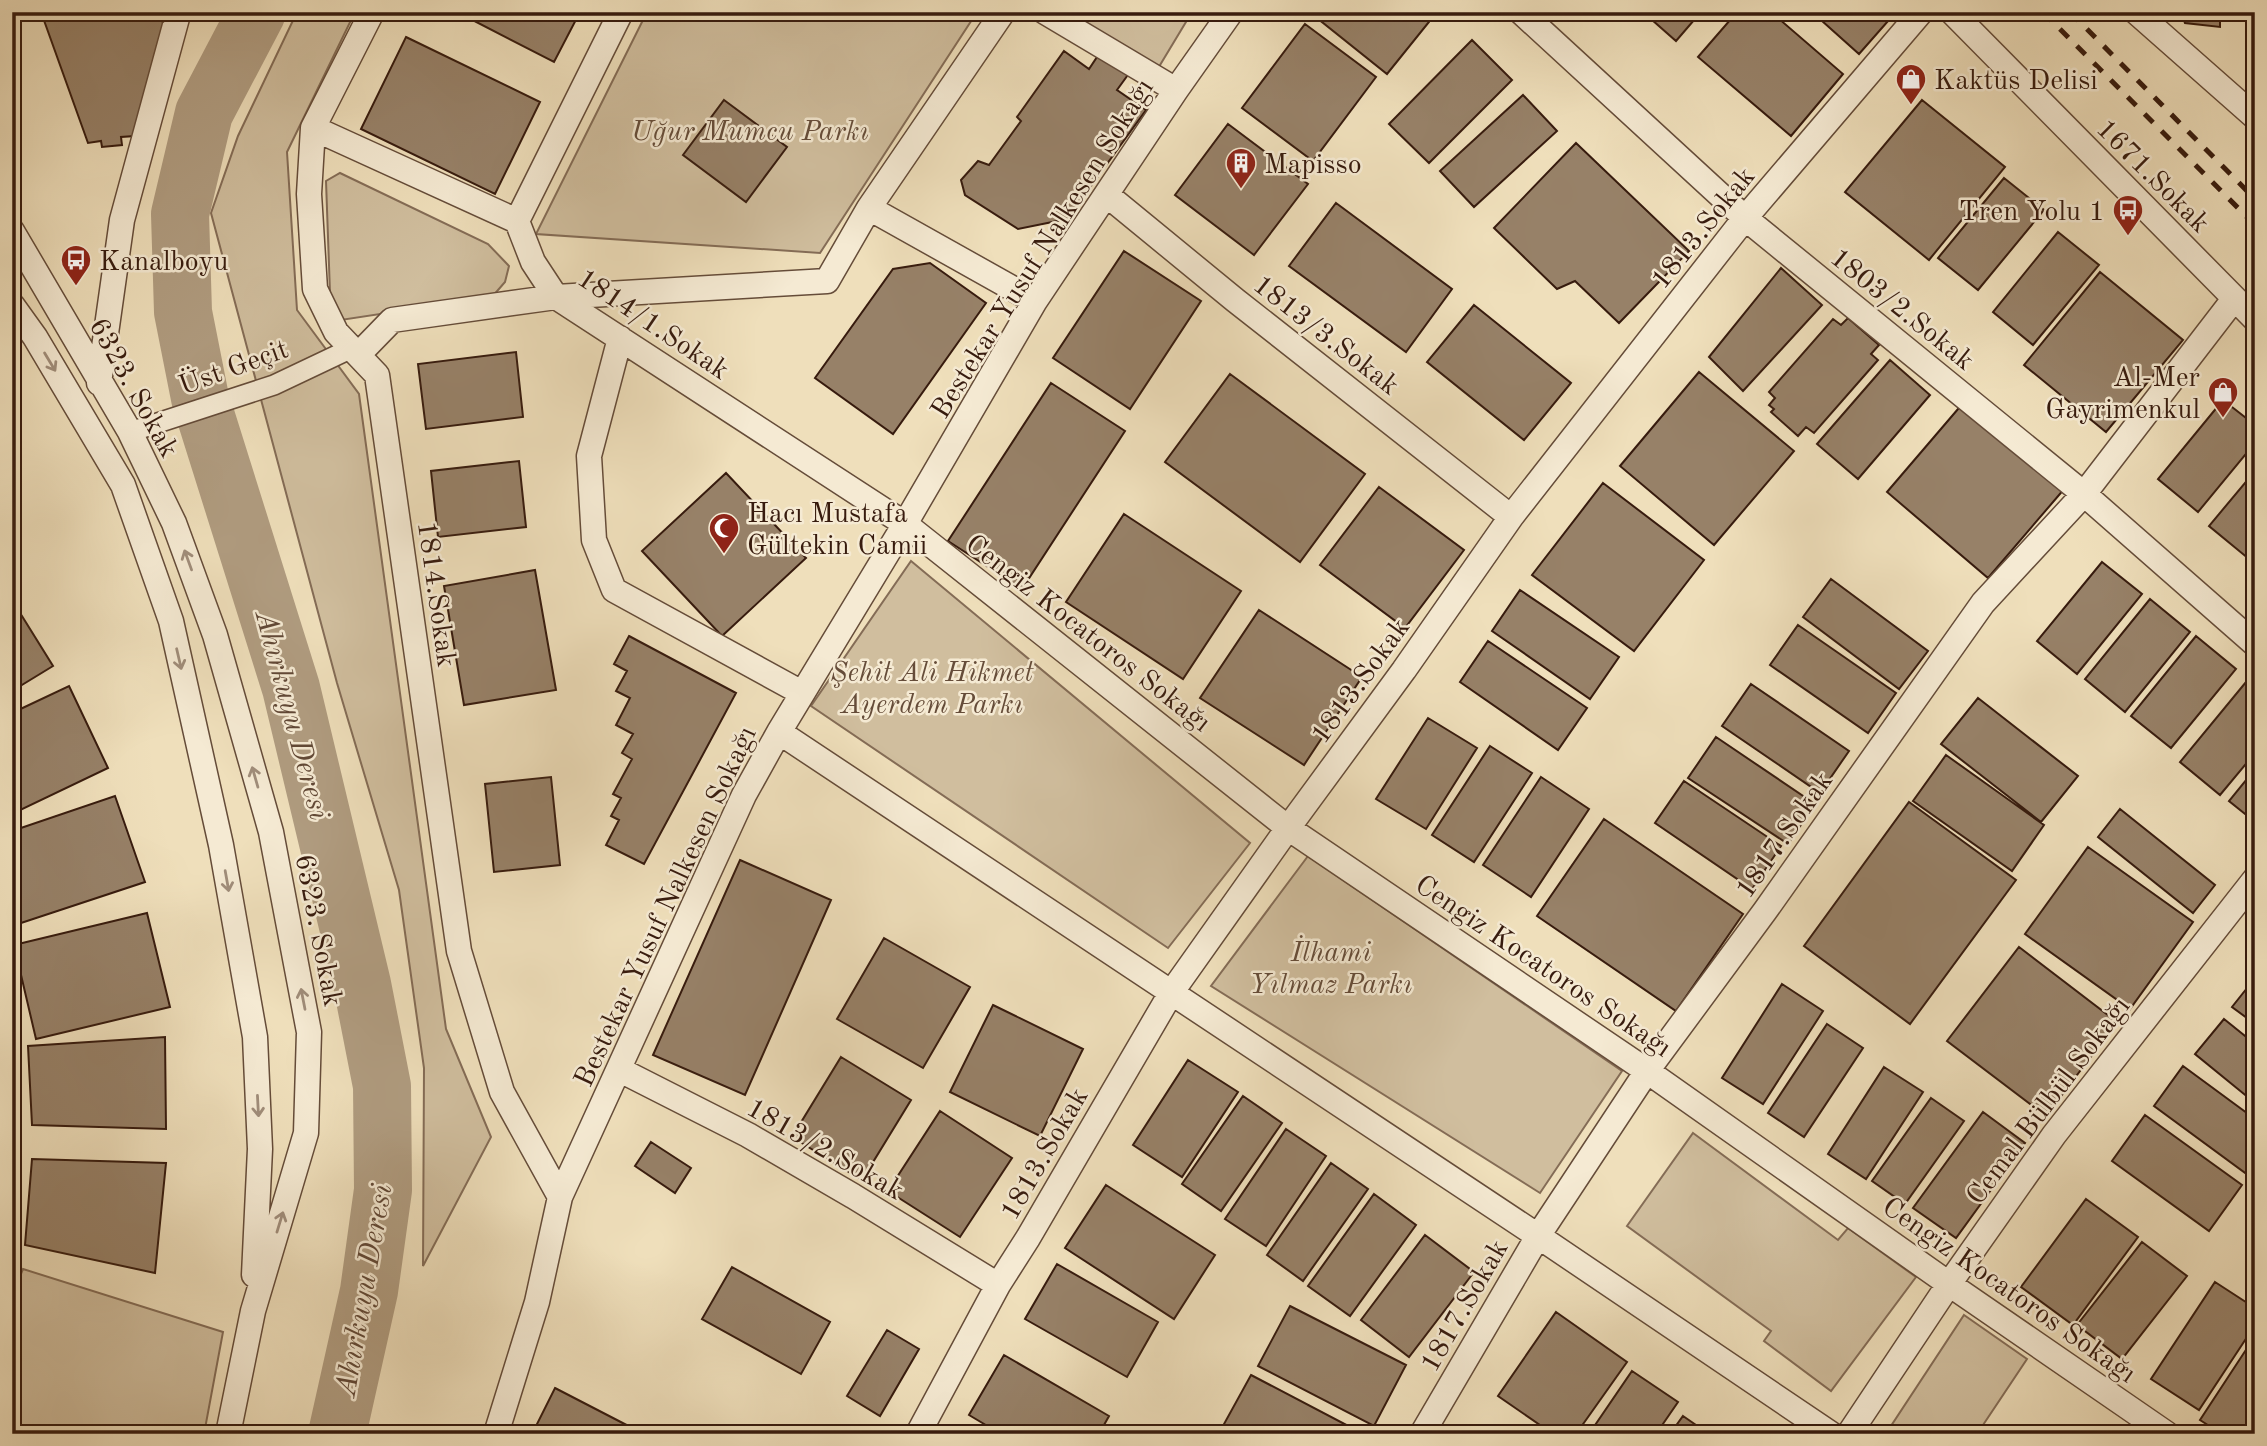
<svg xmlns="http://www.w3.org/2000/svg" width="2267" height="1446" font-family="'Old Standard TT',serif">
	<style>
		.green { fill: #d0be9e; stroke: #846c56; stroke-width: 2 }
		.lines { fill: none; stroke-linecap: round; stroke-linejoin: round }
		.river { stroke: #b09c80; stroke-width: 58 }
		.building { fill: #978168; stroke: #371b0e; stroke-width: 2 }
		.pedestrian-casing { stroke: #654c39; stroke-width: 22 }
		.minor-casing { stroke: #654c39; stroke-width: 27 }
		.pedestrian { stroke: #f5ead3; stroke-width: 19 }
		.minor { stroke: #f5ead3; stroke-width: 24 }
		.rail { stroke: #371b0e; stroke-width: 5; stroke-dasharray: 12 12; stroke-linecap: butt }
		.oneway { stroke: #a08d7a }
		.labels { text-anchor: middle; stroke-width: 5; stroke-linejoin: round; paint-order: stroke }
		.poi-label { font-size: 28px; fill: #371b0e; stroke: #f5ead3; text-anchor: start }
		.park-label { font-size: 28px; font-style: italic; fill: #654c39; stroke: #f5ead3 }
		.street-label { font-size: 28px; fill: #371b0e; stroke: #f5ead3 }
		.water-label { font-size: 30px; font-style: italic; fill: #614836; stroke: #f5ead3 }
	</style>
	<rect width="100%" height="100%" fill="#efdfbb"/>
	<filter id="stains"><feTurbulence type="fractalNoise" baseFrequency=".00286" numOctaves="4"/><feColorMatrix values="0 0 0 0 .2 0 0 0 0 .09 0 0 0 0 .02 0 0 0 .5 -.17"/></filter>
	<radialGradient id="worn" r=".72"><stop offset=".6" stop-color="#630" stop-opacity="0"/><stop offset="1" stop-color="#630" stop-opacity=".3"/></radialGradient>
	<path class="green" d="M297,12h58l-68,140 10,158 62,84 87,635 45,108 -68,129 1,-198 -25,-178 -62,-207 -126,-470 27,-77z
		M647,12h330l-157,241 -284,-19z
		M1065,12h127l-38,63z
		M340,173l148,71 21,22 -4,16 -13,15 -151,23 -11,-27 -4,-112z
		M911,561l339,282 -82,105 -357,-242z
		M1308,856l314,215 -82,122 -329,-207z
		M1693,1133l145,107 10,-12 68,49 -85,114 -67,-50 7,-10 -144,-105z
		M23,1269l200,63 -19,102h-192v-138z
		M1964,1315l63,44 -50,75h-80l-8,-5z"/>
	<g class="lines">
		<path class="river" d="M257,12l-53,101 -24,101 3,98 17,86 91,290 71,296 20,102 1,104 -14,101 -32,143"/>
	</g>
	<path class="building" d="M41,12h123l4,5 -33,119 -14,1 1,8 -20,2 -1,-6 -13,2z
		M457,12h123l-26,50z
		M1322,12h115l-50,62 -70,-56z
		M1643,12h58l-25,29z
		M1737,12h34l72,62 -52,62 -93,-79z
		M1812,12h84l-37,42z
		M2181,12h39v15l-35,-4z
		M1305,24l71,53 -63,84 -71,-53z
		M406,37l134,65 -45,92 -134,-65z
		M1472,40l40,40 -83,83 -40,-39z
		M1064,51l25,18 12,-18 29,21 -13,18 29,20 -79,109 -49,10 -53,-34 -4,-15 17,-19 11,4 32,-44 -4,-4z
		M1523,95l34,36 -83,76 -34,-36z
		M724,100l63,47 -41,55 -63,-47z
		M1922,100l83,67 -76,93 -84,-68z
		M1228,124l80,60 -54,71 -79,-60z
		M1576,143l113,108 -70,72 -44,-42 -18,8 -63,-61z
		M2004,178l40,32 -66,80 -40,-32z
		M1336,203l116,86 -46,63 -117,-86z
		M2058,232l41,33 -66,80 -40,-33z
		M1124,251l77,50 -71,108 -77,-51z
		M930,263l56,40 -93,131 -78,-56 78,-109z
		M1781,268l41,37 -79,86 -34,-34z
		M2100,272l83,68 -77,92 -82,-67z
		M1474,305l97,78 -47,57 -97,-78z
		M1848,318l31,27 -8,9 7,6 -64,73 -8,-6 -8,9 -27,-24 3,-3 -5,-4 6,-7 -6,-6 64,-73 8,6z
		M516,352l7,65 -97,12 -8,-65z
		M1890,360l40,35 -72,84 -41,-35z
		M1699,372l95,79 -80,94 -94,-79z
		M1230,374l135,100 -65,88 -135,-100z
		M1051,383l74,48 -103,158 -74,-48z
		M2223,400l32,25v18l-57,69 -40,-33z
		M1964,402l101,86 -77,90 -101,-86z
		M519,461l7,66 -88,10 -7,-66z
		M2255,471v93l-46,-38z
		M726,473l80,85 -84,78 -80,-85z
		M1603,483l101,77 -70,91 -102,-76z
		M1379,487l85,63 -59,78 -85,-63z
		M1124,514l117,77 -58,88 -117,-77z
		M2102,562l40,32 -65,80 -40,-33z
		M535,570l21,120 -92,15 -20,-119z
		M1831,579l97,72 -29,38 -96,-72z
		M1520,590l99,67 -29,42 -98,-68z
		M2150,599l40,33 -65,80 -40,-33z
		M12,600l41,66 -41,25z
		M1259,610l103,67 -58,88 -104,-67z
		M1798,625l98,68 -28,40 -98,-68z
		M629,636l107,57 -92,171 -38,-19 13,-25 -8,-4 10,-18 -8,-4 19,-35 -10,-6 11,-19 -17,-9 14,-27 -14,-7 11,-20 -13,-7z
		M2196,636l40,33 -65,79 -40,-32z
		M1488,641l99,67 -29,42 -98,-68z
		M2246,682l9,8v63l-35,42 -40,-33z
		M1751,684l98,67 -29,42 -98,-67z
		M69,686l39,82 -96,46v-101z
		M1978,698l100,78 -37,46 -100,-78z
		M1428,718l49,30 -51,81 -50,-30z
		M1716,737l99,67 -27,40 -100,-66z
		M1490,746l42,27 -58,89 -42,-27z
		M1946,755l98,70 -32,46 -99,-70z
		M2255,769v53l-26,-21z
		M551,777l9,88 -66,7 -9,-88z
		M1541,777l48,32 -58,88 -48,-32z
		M1684,781l97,65 -29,43 -97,-66z
		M115,796l30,86 -130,43 -3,-7v-87z
		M1909,802l107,78 -106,144 -106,-78z
		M2120,809l95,76 -22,28 -95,-76z
		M1604,819l139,95 -67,97 -139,-95z
		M2088,847l105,75 -63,87 -105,-75z
		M740,860l91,40 -86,195 -92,-40z
		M147,913l23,94 -134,32 -22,-94z
		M884,938l86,49 -47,81 -86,-49z
		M2019,947l98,75 -71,94 -99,-75z
		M2255,978v46l-23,-17z
		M1782,984l41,27 -60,93 -41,-26z
		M993,1005l90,44 -43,87 -90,-44z
		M2224,1019l31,25v59l-60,-49z
		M1827,1024l36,24 -59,89 -36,-24z
		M165,1037l1,92 -134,-4 -4,-79z
		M841,1057l70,43 -49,80 -70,-43z
		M1188,1060l50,32 -56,85 -49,-32z
		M2183,1066l72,53v47l-7,9 -94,-69z
		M1884,1067l39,25 -57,87 -38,-25z
		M1243,1096l39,27 -61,88 -39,-27z
		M1931,1098l33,23 -59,83 -33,-23z
		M940,1111l72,47 -52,79 -72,-46z
		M1983,1112l42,31 -69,95 -43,-30z
		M2145,1115l97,70 -33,46 -97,-70z
		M1286,1129l40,27 -60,90 -41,-27z
		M651,1142l40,26 -16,25 -40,-27z
		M32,1159l134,4 -11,110 -130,-28z
		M1331,1163l37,26 -65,92 -36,-26z
		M1106,1185l109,70 -41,64 -109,-71z
		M1374,1194l42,31 -66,91 -42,-30z
		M2086,1199l52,38 -65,88 -52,-38z
		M1425,1235l49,37 -65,85 -48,-37z
		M2142,1242l45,34 -65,83 -45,-34z
		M1057,1264l101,58 -31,55 -102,-58z
		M732,1267l98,55 -29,52 -99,-55z
		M2215,1282l40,26v17l-56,85 -48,-31z
		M1290,1306l116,59 -32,61 -116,-60z
		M1556,1312l71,50 -51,72h-23l-55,-38z
		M887,1330l32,19 -39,67 -33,-20z
		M2255,1336v78l-13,20h-20l-22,-14z
		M1004,1355l105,61 -10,18h-98l-32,-19z
		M1632,1371l46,31 -22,32h-67z
		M1251,1375l105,55 -2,4h-111l-19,-10z
		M555,1388l89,46h-98l-11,-6z
		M1683,1416l26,18h-39z"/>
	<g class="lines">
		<g class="pedestrian-casing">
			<path id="pedestrian" d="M130,432l144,-47 78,-37"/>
		</g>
		<g class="minor-casing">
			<path id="minor" d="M372,12l-59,116 -4,66 6,95 21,43 41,43 82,576 43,141 58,105
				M1045,12l131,78
				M1521,12l224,206 339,276 171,150
				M1952,12l303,307
				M2136,12l119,105
				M313,128l204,93 16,41 23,35 349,227 383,304 359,243 302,213 218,150
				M1107,195l128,105 276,217
				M869,208l166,93
				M517,221l104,-209
				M12,231l118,201 44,91 41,112 56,197 38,200 -3,101 -53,178 -25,123
				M12,305l23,32 88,148 48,136 50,224 34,192 5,112 -6,126
				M620,338l-31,118 5,84 20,50 188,103
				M358,355l34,-35 164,-23 271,-16 42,-73 134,-196
				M99,383l23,-163 55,-202 -7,-6
				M779,732l759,504 293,198
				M620,1070l128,65 105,61 145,89
				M496,1434l41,-132 23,-105 184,-402 35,-63 126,-208 130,-223 141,-211 55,-78
				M918,1434l80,-149 30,-47 143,-245 117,-165 116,-158 107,-153 234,-299 176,-206
				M1422,1434l116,-198 109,-165 118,-160 218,-308 101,-109 150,-195
				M1849,1434l100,-150 105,-149 201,-256"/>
		</g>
		<use href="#pedestrian" class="pedestrian"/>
		<use href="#minor" class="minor"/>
		<path class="rail" d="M2043,12l212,213
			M2070,12l185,187"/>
	</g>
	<defs><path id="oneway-shaft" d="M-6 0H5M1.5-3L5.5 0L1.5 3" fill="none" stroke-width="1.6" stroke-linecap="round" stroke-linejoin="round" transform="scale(1.75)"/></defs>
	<g class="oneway">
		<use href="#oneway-shaft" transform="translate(50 362) rotate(59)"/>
		<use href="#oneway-shaft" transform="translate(188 560) rotate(-110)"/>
		<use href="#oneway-shaft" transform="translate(179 659) rotate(77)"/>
		<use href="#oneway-shaft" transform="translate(255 777) rotate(-106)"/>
		<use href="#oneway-shaft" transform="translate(227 881) rotate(80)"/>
		<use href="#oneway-shaft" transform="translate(303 999) rotate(-101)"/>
		<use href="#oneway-shaft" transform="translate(258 1106) rotate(87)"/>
		<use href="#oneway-shaft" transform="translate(280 1222) rotate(-73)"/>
	</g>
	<defs>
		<g id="shop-pin" transform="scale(1.575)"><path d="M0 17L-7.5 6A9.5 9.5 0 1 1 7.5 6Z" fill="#8f2418" stroke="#f5ead3"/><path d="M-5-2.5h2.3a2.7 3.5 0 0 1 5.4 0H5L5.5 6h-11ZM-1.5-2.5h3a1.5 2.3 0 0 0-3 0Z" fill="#fff"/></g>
		<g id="building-pin" transform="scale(1.575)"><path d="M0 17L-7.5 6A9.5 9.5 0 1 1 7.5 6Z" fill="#8f2418" stroke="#f5ead3"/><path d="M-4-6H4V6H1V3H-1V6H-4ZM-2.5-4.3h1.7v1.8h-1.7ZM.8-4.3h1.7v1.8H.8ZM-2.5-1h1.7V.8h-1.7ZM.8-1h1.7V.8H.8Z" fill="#fff"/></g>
		<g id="bus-pin" transform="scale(1.575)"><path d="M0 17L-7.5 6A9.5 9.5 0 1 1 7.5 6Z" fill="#8f2418" stroke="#f5ead3"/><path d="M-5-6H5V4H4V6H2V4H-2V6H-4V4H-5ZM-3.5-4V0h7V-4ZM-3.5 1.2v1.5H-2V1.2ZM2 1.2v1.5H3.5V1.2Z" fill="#fff"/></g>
		<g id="mosque-pin" transform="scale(1.575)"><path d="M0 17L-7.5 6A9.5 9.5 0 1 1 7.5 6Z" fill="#8f2418" stroke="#f5ead3"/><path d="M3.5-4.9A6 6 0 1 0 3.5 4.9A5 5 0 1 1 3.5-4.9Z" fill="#fff"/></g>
	</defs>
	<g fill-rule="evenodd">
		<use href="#shop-pin" x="1911" y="79"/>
		<use href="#building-pin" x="1241" y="163"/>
		<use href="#bus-pin" x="2128" y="210"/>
		<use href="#bus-pin" x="76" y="260"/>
		<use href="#shop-pin" x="2223" y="392"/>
		<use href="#mosque-pin" x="724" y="528"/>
	</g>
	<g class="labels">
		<g class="poi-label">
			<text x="1934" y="89">Kaktüs Delisi</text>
			<text x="1264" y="173">Mapisso</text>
			<text x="2105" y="220" text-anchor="end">Tren Yolu 1</text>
			<text x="99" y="270">Kanalboyu</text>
			<text x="2200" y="386" text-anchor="end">Al-Mer<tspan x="2200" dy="32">Gayrimenkul</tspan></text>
			<text x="747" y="522">Hacı Mustafa<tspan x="747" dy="32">Gültekin Camii</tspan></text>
		</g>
		<g class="park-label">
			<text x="750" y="140">Uğur Mumcu Parkı</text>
			<text x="932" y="681">Şehit Ali Hikmet<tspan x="932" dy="32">Ayerdem Parkı</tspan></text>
			<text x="1331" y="961">İlhami<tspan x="1331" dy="32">Yılmaz Parkı</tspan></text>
		</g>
		<g class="street-label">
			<text transform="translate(2154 175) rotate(45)" y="10">1671.Sokak</text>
			<text transform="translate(1702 227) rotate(-51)" y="10">1813.Sokak</text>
			<text transform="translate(1041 248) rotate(-58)" y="10">Bestekar Yusuf Nalkesen Sokağı</text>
			<text transform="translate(1903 308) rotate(39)" y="10">1803/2.Sokak</text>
			<text transform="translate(654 323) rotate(34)" y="10">1814/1.Sokak</text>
			<text transform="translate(1327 334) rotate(38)" y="10">1813/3.Sokak</text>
			<text transform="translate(233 366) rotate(-20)" y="10">Üst Geçit</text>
			<text transform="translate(135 387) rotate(61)" y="10">6323. Sokak</text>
			<text transform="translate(438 594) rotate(82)" y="10">1814.Sokak</text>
			<text transform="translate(1089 632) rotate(38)" y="10">Cengiz Kocatoros Sokağı</text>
			<text transform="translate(1359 680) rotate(-54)" y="10">1813.Sokak</text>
			<text transform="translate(1783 834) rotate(-55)" y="10">1817.Sokak</text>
			<text transform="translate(664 906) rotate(-65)" y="10">Bestekar Yusuf Nalkesen Sokağı</text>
			<text transform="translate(320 930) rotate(79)" y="10">6323. Sokak</text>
			<text transform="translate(1544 965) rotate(34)" y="10">Cengiz Kocatoros Sokağı</text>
			<text transform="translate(2047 1100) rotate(-53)" y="10">Cemal Bülbül Sokağı</text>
			<text transform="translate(826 1148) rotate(30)" y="10">1813/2.Sokak</text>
			<text transform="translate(1043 1153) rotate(-60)" y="10">1813.Sokak</text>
			<text transform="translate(2010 1289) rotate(35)" y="10">Cengiz Kocatoros Sokağı</text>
			<text transform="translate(1463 1305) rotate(-60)" y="10">1817.Sokak</text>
		</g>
		<g class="water-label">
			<text transform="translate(293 715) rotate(75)" y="10">Ahırkuyu Deresi</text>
			<text transform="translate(363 1290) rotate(-80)" y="10">Ahırkuyu Deresi</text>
		</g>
	</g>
	<rect width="2267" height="1446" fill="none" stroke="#efdfbb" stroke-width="42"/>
	<rect x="14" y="14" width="2239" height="1418" fill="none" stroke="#371b0e" stroke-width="3.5"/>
	<rect x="21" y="21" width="2225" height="1404" fill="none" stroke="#371b0e" stroke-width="2"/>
	<rect width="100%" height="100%" filter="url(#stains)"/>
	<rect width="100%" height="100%" fill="url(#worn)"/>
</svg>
